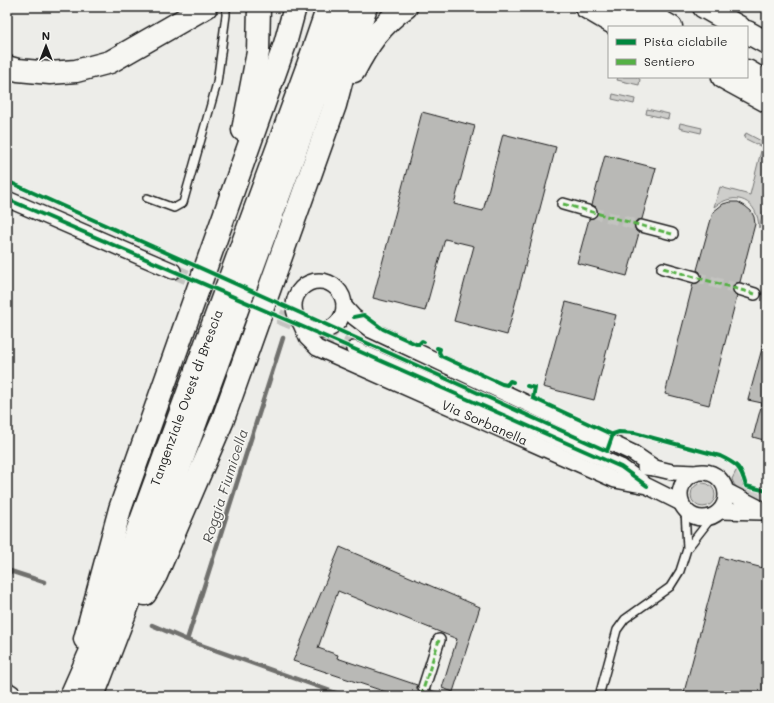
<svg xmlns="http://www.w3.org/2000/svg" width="774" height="703" font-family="Mali,sans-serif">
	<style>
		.green { fill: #cececb; stroke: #757574 }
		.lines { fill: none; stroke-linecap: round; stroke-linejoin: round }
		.stream { stroke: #6f6f6d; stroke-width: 4.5 }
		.building { fill: #b9b9b6; stroke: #1c1c1c }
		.pedestrian-tunnel { stroke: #c3c3c0; stroke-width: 11; stroke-dasharray: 11 5.5; stroke-linecap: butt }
		.minor-tunnel { stroke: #c3c3c0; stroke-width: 15; stroke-dasharray: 15 8; stroke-linecap: butt }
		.service-casing { stroke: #1c1c1c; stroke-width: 10 }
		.pedestrian-casing { stroke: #1c1c1c; stroke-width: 14 }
		.minor-casing { stroke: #1c1c1c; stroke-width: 18 }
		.trunk-casing { stroke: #1c1c1c; stroke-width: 25 }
		.motorway-casing { stroke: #1c1c1c; stroke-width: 25 }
		.service { stroke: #f6f6f2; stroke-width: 7 }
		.pedestrian { stroke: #f6f6f2; stroke-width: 11 }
		.minor { stroke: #f6f6f2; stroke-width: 15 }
		.trunk { stroke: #f6f6f2; stroke-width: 22 }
		.motorway { stroke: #f6f6f2; stroke-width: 22 }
		.quiet { stroke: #55b145; stroke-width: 3; stroke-dasharray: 6 3; stroke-linecap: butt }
		.cycleway-casing { stroke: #f6f6f2; stroke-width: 6 }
		.cycleway { stroke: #00873e; stroke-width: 4 }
		.labels { text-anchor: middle; stroke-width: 3; stroke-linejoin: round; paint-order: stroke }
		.street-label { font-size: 13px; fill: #1c1c1c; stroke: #f6f6f2 }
		.water-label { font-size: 14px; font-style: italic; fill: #535352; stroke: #f6f6f2 }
	</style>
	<rect width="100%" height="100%" fill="#edede9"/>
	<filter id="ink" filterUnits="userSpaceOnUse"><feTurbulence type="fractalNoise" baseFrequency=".025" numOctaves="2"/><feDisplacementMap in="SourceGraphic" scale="8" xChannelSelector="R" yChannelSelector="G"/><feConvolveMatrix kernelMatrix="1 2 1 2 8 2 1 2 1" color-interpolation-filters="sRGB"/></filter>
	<g filter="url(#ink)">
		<path class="green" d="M618,77h18l4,2 -1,6 -22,-5z
			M613,94l22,5 -1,5 -22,-5z
			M647,109l22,5 -1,5 -22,-5z
			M680,123l22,5 -1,5 -22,-5z
			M746,133l21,11v53l-8,31c-1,-28 -23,-38 -45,-21l6,-20 30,8 12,-48 -18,-9z
			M739,470l4,16 24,7v8c-14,-4 -30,-6 -35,-22l4,-8z
			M691 495a12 12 0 1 1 24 0a12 12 0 1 1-24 0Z"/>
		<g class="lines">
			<path class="stream" d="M7,570l37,12
				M152,625l35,15 96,-302
				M187,640l149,53
				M334,696l2,-3 11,3"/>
		</g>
		<path class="building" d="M422,112l53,14 -21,78 29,7 20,-77 53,13 -49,188 -53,-14 20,-75 -29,-7 -20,72 -52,-13z
			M605,155l51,13 -14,51 -6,2 -2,4 2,6 3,2 -12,43 -50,-13 12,-44 7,-2 2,-3 -2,-7 -4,-2z
			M730,202h8l7,4 6,5 3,6 1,7 -15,58 -5,2 -3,3 2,6 3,3 -28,109 -44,-11 28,-110 7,-2 2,-3 -2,-7 -3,-2 16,-58 10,-8z
			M566,302l50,13 -22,85 -51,-13z
			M763,345h4v96l-14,-4 9,-34 -14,-3z
			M340,547l140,60 -27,85 -11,-4 15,-49 -119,-48 -20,57 20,7 -1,3 80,27v4l5,5h4l4,-4 13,4v2h-45l-105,-35z
			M720,557l47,12v127h-84z"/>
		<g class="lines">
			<path class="pedestrian-tunnel" d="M591,212l50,14
				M695,277l44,12
				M421,696l3,-9"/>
			<path class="minor-tunnel" d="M173,271l181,78"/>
			<g class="service-casing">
				<path id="service" d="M147,198l27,10 9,-5 34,-120 9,-68v-8
					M685,510l2,39
					M599,696l18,-66 8,-11 45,-32 10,-16 7,-22 25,-32"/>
			</g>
			<g class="pedestrian-casing">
				<path id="pedestrian" d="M563,204l28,8
					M641,226l31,8
					M663,268l32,9
					M739,289l16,5
					M424,687l15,-47"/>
			</g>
			<g class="minor-casing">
				<g id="minor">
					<path d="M7,199l166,72"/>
					<circle cx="319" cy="306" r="25"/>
					<path d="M344,306l10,11 17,13 262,123 22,15"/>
					<path id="s1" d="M301,324l6,14 10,10 298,132 32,6 34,17"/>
					<path d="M354,349l267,118 22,16"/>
					<path d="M645,467l10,1 17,4 24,1"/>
					<circle cx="703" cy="495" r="23"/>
					<path d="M726,491l41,21"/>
					<path d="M720,511l42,1"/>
				</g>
			</g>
			<g class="trunk-casing">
				<g id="trunk">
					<path d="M586,7l34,20"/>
					<path d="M636,7l35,20"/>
					<path d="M704,7l35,20"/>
					<path d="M610,10l28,17"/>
					<path d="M747,32l20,11"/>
					<path d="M7,67l11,3 32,3 26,-2 34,-9 96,-55"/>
					<path d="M354,71c13,-25 28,-48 52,-64"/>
					<path d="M747,71l20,12"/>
					<path d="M723,77l44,24"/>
					<path d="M243,130l15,-78 1,-45"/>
					<path d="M145,594l11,-19 66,-153 113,-317 10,-38 21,-60"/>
					<path d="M85,639l35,-130 165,-465 10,-37"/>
					<path id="s2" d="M71,696l34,-77 203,-554 20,-58"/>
					<path d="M93,696l50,-130 205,-559"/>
				</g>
			</g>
			<g class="motorway-casing">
				<path id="motorway" d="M7,694l3,2"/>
			</g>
			<use href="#service" class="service"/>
			<use href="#pedestrian" class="pedestrian"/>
			<use href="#minor" class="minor"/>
			<use href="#trunk" class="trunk"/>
			<use href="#motorway" class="motorway"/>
			<path class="quiet" d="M563,204l109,30
				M663,268l92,26
				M421,696l18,-56"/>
			<g class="cycleway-casing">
				<path id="cycleway" d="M7,181l600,270 6,-17 6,-2 16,1 85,23c17,8 21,11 26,30l21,5
					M7,199l347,150 267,118 26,19
					M354,317l10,-2 19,14 33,15h3l3,-3 2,1
					M437,348l3,1 -1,3 2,4 61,28 5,1 3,-4 3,1
					M527,386l8,2 -2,10 80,37"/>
			</g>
			<use href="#cycleway" class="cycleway"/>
		</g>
	</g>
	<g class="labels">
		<g class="street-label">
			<text dy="5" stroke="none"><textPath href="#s2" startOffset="320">Tangenziale Ovest di Brescia</textPath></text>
			<text dy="5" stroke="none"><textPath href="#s1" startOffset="213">Via Sorbanella</textPath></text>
		</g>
		<g class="water-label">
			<text transform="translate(225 486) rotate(-72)" y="5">Roggia Fiumicella</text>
		</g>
	</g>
	<rect width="774" height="703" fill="none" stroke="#f6f6f2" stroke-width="24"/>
	<rect x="12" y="12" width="750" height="679" fill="none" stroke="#1c1c1c" stroke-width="1.5" filter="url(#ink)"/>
	<rect x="608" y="26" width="140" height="52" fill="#f6f6f2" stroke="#9f9f9c"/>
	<rect x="616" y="39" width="20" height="6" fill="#00873e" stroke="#9f9f9c"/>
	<text x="644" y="46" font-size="12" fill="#1c1c1c">Pista ciclabile</text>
	<rect x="616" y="59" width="20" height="6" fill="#55b145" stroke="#9f9f9c"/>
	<text x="644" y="66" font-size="12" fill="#1c1c1c">Sentiero</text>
	<g transform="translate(46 46)" stroke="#f6f6f2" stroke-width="3" paint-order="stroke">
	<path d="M0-3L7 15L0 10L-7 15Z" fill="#1c1c1c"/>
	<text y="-6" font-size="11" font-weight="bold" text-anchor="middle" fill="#1c1c1c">N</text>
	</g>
</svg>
